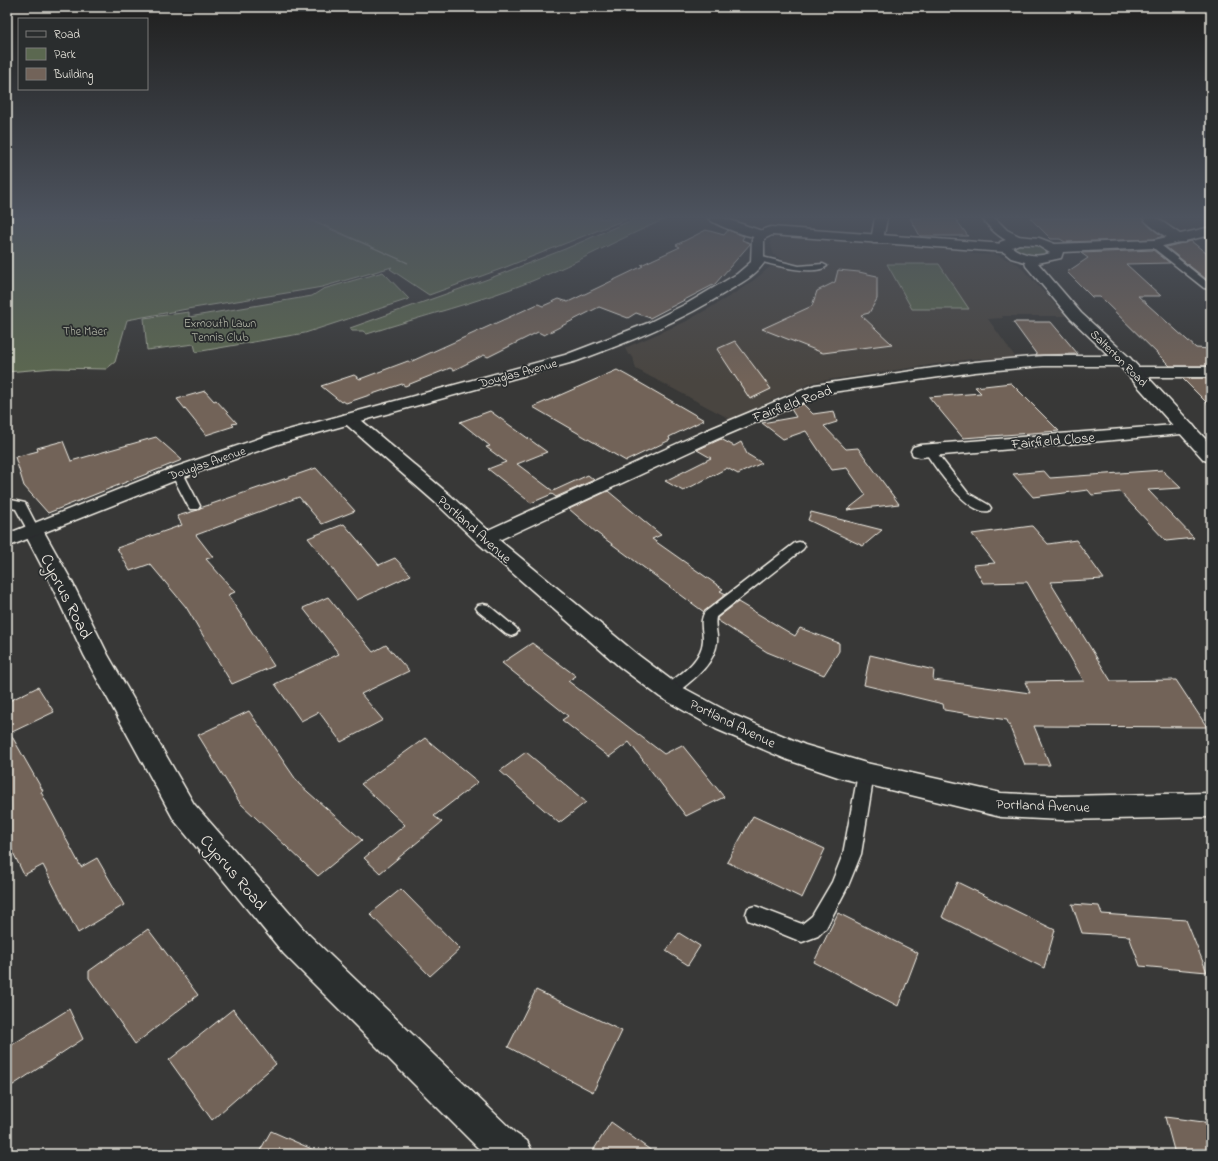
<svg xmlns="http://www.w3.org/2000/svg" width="1218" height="1161" font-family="'Indie Flower',sans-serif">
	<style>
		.built { fill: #494541 }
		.green { fill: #5b6850; stroke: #a8ac9c }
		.building { fill: #726359; stroke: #f4f1e8 }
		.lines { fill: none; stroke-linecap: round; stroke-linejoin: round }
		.service-casing { stroke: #f4f1e8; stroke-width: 3 }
		.minor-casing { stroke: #f4f1e8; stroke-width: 3 }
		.tertiary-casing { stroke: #f4f1e8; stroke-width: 3 }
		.secondary-casing { stroke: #f4f1e8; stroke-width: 3 }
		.service { fill: #2a2d2e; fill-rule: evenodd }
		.minor { fill: #2a2d2e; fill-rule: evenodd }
		.tertiary { fill: #2a2d2e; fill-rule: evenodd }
		.secondary { fill: #2a2d2e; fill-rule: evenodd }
		.labels { text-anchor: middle; stroke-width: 3.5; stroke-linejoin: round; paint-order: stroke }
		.far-park-label { font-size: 12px; fill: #b7baab; stroke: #2a2d2e }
		.far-street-label { font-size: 12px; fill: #f4f1e8; stroke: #2a2d2e }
		.street-label { font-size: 14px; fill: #f4f1e8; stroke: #2a2d2e }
		.near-street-label { font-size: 17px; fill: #f4f1e8; stroke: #2a2d2e }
	</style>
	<rect width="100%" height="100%" fill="#383837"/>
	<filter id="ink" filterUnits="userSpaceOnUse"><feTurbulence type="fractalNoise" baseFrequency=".025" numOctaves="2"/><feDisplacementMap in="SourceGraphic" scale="8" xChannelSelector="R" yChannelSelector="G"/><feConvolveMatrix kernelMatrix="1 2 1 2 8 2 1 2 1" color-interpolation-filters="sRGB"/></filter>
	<g filter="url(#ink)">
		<path class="built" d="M784,236l186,15 3,3 17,1 -2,-4 30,13 48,52h-64l1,2 -15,1 28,39 -44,1 -158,23 -84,37 -94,-50 -3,-12 -5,-3 -3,-6 60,-26 47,-27 22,-15 16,-13h11l7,-5 -14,-7 -2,-6 -2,-9 4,-3z"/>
		<path class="green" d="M7,218h298l103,45 -100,-45h321l-128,51 -72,26 -39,-26 2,-2 -70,20 -23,4 -112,18 -60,11 -12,42 -9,7 -52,-1 -47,4z
			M636,218h32c-46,19 -89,44 -136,63 -53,21 -110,35 -165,53l-4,-3h-11l-2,-3 138,-49 77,-30z
			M1018,244l22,1 10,8 -3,3 -22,-1 -13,-8z
			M887,264h52l30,45h-57z
			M383,272l26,27 -104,34 -109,19 -2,-8 -47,6 -3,-32 45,-6v5l123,-21 11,-7z"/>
		<path class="building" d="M910,218h45l13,18h-48z
			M1030,218h112l8,9 13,9 -9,3 -89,3 -5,-3h-9z
			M706,230l18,5 4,-5 16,6 -2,4 8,3v1l-35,40 -65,34 -14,-5 -8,5 -29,-11 -55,28 -6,-3 -50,25 -4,-2 -30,15 -4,-2 -45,18 -3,-2 -56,19 -3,-2 -2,1 -20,-16 33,-11 6,4 48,-18 2,1 128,-58 5,2 16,-7 9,3 75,-36 -2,-1 39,-18 -4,-2z
			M1191,241l20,16v26l-45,-36z
			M1153,250l17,13 -44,1 35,32h-23l58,52 15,1v17h-41l-70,-69h-8l-25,-25 21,-14 -7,-5z
			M838,270l21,2 18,4v23l-8,14 -8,2 31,29 -69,9 -61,-24 50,-23 5,-15 18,-9z
			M1013,322h38l27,32 -41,1z
			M735,341l36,48 -21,10 -33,-50z
			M617,370l11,6 76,44 -35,17 1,3 -44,21 -93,-54z
			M1182,378h29v29z
			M1011,383l48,48 -96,7 -34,-41 52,-4 -6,-6z
			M205,391l9,10 2,-1 21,23 -5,1 2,2 -28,9 -29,-36z
			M803,404l10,10 21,-3 3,11 -13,4 22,23 12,-1 41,56 -52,6 19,-15 -19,-27 -15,2 -26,-39 -23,8 -21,-16 34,-6 -5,-8z
			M490,411l57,41 -30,12 36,27 35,-16 6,5 -38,17 -4,-3 -21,9 -43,-34 18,-7 -20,-15 4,-1 -30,-24z
			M156,437l26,23 -134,53 -24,-27 -9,-29 23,-6 -1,-3 26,-7 8,20z
			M721,439l13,7 7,-4 6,12 15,9 -24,11 -11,-6 -44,23 -18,-10 46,-23 -14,-8z
			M316,468l39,43 -33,13 -23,-27 -103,38 17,22 -7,2 29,33 -7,3 46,71 -42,18 -46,-77 -36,-43 -20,7 -13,-23 65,-23 -5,-9 21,-6 2,-2z
			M1162,470l19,18 -33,2 46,48 -28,3 -46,-49 -28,3 -4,-5 -55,7 -20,-23 31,-3 6,7z
			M608,491l53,44 -9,4 71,50 -3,2 6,3 -22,18 -107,-79 -28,-24z
			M811,512l71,18 -19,16 -55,-26z
			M344,524l35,41 16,-7 16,17 -54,25 -49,-62z
			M1032,526l16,18 28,-4 28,39 -54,3 61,99 65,-1 31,47 -173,-1 16,39h-25l-18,-45 -63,-10 -1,-6 -79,-19 6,-30 64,15 -1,10 97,13 -5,-11 59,-1 -57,-99 -44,1 -10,-18 22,-2 -23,-29z
			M328,597l45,55 13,-7 23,26 -48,23 22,26 -42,22 -22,-30 -18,9 -26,-37 64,-30 -36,-46z
			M738,602l57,34 5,-8 39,15v8l-15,24 -57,-23 -50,-32v-2z
			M532,643l44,33 -8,5 96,73 18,-9 42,52 -38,19 -57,-74 -20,15 -47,-37 6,-4 -66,-53z
			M38,687l16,25 -44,21 33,58 -2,1 40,75 16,-9 27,47 -46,28 -35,-68 -19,10 -17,-35v-138z
			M249,711l50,73 63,56 -44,36 -78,-73 -42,-68z
			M425,738l53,44 -44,34 8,6 -62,51 -16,-15 41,-33 -44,-41z
			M526,752l60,50 -27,21 -59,-52z
			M753,816l72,33 -23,49 -75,-36z
			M957,882l98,48 -11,38 -102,-51z
			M401,889l59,60 -30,27 -60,-62z
			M1072,904l27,2 3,8 84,6 21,52 -67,-6 -11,-30 -47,-3z
			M838,913l80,40 -20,53 -84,-44z
			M148,929l50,66 -63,49 -46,-66v-7z
			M679,933l21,13 -12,19 -22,-14z
			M536,990l86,41 -29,61 -85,-45z
			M69,1009l14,30 -76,50v-41z
			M233,1009l43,55 -64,56 -43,-60z
			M1165,1117l46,6v31h-36z
			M611,1122l45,32h-65z
			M271,1131l52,23h-65z"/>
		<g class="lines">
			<g class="service-casing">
				<path id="service" d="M1151,242h6l54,43v4l-7,-1 -53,-42z
					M755,256h3l41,10 24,-2 4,2c-13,11 -56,-2 -72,-6z
					M929,447l4,1 35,45 21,12 2,3 -2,3c-21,5 -55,-45 -65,-61z
					M177,470l4,1 2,2 17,33 -2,3h-8l-2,-3 -17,-33 2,-2z
					M7,499l18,4 14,27 -2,3h-8l-13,-24 -9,-2z
					M799,542l4,1 2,3 -2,3 -87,68c-2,9 2,17 1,25 -3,24 -26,39 -43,53l-5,1 -5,-1 -2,-4 2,-4c15,-12 38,-26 39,-47 0,-11 -4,-19 2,-28l90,-69z
					M483,604l5,1 28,23 2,3 -2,3 -5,2 -5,-2 -28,-23 -2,-3 2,-3z
					M866,768l6,1 2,5 -13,80 -13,32 -22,42 -8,8 -16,6 -54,-22 -2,-6 2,-6 7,-2 47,18 10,-8 20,-34 11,-28 15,-80 2,-5z"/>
			</g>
			<g class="minor-casing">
				<path id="minor" d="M708,218h16l41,14 2,3 -2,3c-9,2 -50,-12 -57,-20z
					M875,218h12l-4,22 -2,3h-8l-2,-3z
					M1143,218h14l30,21 -2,3c-11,3 -35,-15 -42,-24z
					M1043,356h81l6,2 2,3 -2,3 -6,2h-81l-68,6 -150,21 -108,46 -218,101 139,115 40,30 56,30 71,30 61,18 135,30 61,3 149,-3v24l-149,3 -61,-3 -160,-39 -53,-18 -72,-31 -56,-32 -40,-30 -142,-124 -41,-39 -97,-85 3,-4 6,-1 6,1 96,81 37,34 217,-99 110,-46 160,-23z
					M1134,367h77v10h-77l-6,-2 -2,-3 2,-3z
					M1187,424l6,1 3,4 -3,4 -273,24 -7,-2 -2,-4 2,-4 7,-2z
					M33,524l7,2 3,4 28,50 37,75 86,149 112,128 209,201 12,8 6,13h-49l-200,-200 -110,-134 -90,-165 -35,-75 -26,-50 3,-4z"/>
			</g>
			<g class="tertiary-casing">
				<path id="tertiary" d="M982,218h13l12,12 14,7 2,3 -2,3c-14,3 -31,-14 -39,-25z
					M771,227l234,17 5,1 1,3 -1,3 -5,1 -233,-17 -8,4v24c-9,13 -23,20 -36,28 -47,30 -99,51 -151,70l-299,83 -94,33 -177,70v-13l163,-65 96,-33 299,-81 21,-8 62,-24 40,-20 49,-29 14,-12 1,-23c5,-7 10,-10 19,-12z"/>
			</g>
			<g class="secondary-casing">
				<path id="secondary" d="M1211,227v8l-57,13 -91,4 -2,6 -23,5 43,50 49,45 81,87v17l-7,-2 -86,-96 -47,-45 -45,-53 -1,-4 -14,-4 -12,-10 1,-6 17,-6 22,2 16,6 99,-4zM1019,244l18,1 13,8c-12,5 -28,2 -38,-6z"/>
			</g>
			<use href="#service" class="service"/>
			<use href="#minor" class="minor"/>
			<use href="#tertiary" class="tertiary"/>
			<use href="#secondary" class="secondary"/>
		</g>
	</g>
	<linearGradient id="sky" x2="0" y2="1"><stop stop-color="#1f1f1e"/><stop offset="0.57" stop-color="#4d535e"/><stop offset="1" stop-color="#4d535e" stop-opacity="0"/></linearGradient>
	<rect width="1218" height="381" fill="url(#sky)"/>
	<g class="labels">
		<g class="far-park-label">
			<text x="220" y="327">Exmouth Lawn<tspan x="220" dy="14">Tennis Club</tspan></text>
			<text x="85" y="335">The Maer</text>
		</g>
		<g class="far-street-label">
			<text transform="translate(1119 358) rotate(45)" y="4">Salterton Road</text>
			<text transform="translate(518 373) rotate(-15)" y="4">Douglas Avenue</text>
			<text transform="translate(207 463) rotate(-19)" y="4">Douglas Avenue</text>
		</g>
		<g class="street-label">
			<text transform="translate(792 403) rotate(-20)" y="5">Fairfield Road</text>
			<text transform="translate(1053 440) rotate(-5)" y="5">Fairfield Close</text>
			<text transform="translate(475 529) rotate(42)" y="5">Portland Avenue</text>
			<text transform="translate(733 723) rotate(26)" y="5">Portland Avenue</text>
			<text transform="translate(1043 805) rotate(2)" y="5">Portland Avenue</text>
		</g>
		<g class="near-street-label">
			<text transform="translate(67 596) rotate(63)" y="6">Cyprus Road</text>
			<text transform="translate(234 872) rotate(50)" y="6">Cyprus Road</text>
		</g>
	</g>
	<rect width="1218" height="1161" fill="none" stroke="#2a2d2e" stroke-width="24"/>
	<rect x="12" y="12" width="1194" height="1137" fill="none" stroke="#f4f1e8" stroke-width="1.5" filter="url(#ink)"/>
	<rect x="18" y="18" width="130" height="72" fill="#2a2d2e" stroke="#7b7b78"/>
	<rect x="26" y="31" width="20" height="6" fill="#2a2d2e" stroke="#7b7b78"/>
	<text x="54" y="38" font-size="12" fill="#f4f1e8">Road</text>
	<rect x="26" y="48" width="20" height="12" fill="#5b6850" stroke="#7b7b78"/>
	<text x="54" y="58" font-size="12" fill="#f4f1e8">Park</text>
	<rect x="26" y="68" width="20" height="12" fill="#726359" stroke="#7b7b78"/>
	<text x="54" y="78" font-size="12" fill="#f4f1e8">Building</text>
</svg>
